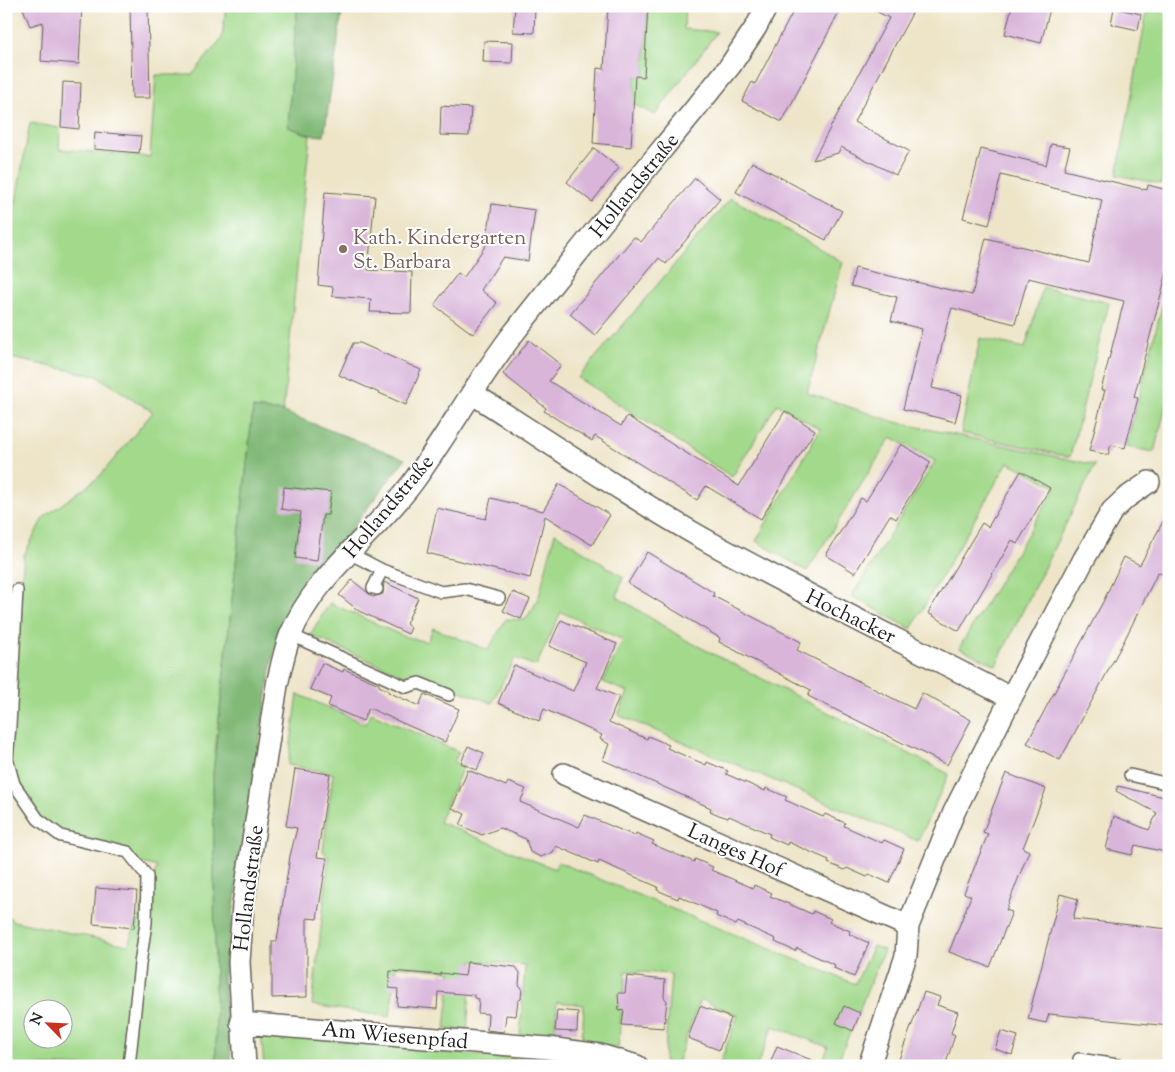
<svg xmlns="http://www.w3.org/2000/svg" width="1175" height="1072" font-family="'Sorts Mill Goudy',serif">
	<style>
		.green { fill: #a2d98b; stroke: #5f7a54; fill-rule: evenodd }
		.forest { fill: #81b977; stroke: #4e6a4a }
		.building { fill: #d9b5da }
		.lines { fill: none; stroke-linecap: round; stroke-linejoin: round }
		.lane-casing { stroke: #666259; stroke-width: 14 }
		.street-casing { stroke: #666259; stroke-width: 24 }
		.lane { stroke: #fff; stroke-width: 11 }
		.street { stroke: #fff; stroke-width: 21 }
		.education-dot { fill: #8d6e63; stroke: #fff; stroke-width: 2 }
		.labels { text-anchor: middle; stroke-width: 4; stroke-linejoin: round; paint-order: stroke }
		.street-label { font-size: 21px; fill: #1c1c1c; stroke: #fff }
		.education-label { font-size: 21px; fill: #785e54; stroke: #fff; text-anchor: start }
	</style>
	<rect width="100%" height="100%" fill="#fff"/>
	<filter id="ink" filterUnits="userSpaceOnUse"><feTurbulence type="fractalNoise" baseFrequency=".02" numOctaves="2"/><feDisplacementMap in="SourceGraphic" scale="10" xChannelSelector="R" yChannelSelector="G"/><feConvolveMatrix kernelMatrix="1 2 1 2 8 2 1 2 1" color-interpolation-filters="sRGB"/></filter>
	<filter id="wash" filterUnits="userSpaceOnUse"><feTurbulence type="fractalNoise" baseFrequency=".0096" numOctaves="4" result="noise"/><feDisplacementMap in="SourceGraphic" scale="20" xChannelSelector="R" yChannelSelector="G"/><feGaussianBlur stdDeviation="1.12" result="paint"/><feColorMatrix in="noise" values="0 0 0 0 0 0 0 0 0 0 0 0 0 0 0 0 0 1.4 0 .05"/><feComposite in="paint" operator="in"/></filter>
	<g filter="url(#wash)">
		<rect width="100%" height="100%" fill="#eee5c9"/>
		<path class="green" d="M226,6h71l-9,121 22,8 -27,277 -30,-4 -40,365 3,293h-210v-152l7,7 115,24 29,-78 -97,-26 -25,-18 -26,-37 -3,-20v-17l18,-194 19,-37 56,-41 54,-65 -56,-36 -91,-19v-102l24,-132 30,5 -1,21 91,8 6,-82h36l30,-37zM32,1010h30v30h-30z
			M648,6h37l-1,23 33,3 -62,83 -22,-11 2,-28h9z
			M1148,6h21v110l-8,68 -44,-9z
			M731,198l112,64 -36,131 88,29 200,43 -99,200 -37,-17 97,-161 -48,-25 -97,167 -59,-33 83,-135 -44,-24 -84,134 -51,-30 64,-112 -43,-25 -45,73 -154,-99z
			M1169,278v117l-15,57 -28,-5z
			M1043,287l66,16 -39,154 -109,-24 19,-95 45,10z
			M555,533l68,44 -6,20 69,43 263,134 -31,67 -300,-126 10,-23 -25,-10 20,-42 -62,-28 -25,54 -21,-8 -23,45 -71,-27 -18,-1 -93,-40 20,-32 73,33 24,6 6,-14 55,22 18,-31 19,1 13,-20z
			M298,694l67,30 6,-11 88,39 -5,10 9,5 -24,55 116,47 3,-7 297,122 18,-38 11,4 -48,116h-15l7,-19 -55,-21 -16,40h-38l19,-51 -38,-16 -24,67 -12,-4 7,-88 -45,-3 -8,77 -36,-6 2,-37 -27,-3 -3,37 -34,-5 5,-69 -53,-4 -5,70 -22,-2 6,-58 -55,-5 -6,51 -78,-12 17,-147 -6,-7 10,-78 -45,-8z
			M261,1033l303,31 13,2h-313z"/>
		<path class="forest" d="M297,6h46l-19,130 -14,-1 -22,-8z
			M253,408l30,4 122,47 -95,124 -24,35 -13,38 -50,321 9,89h-16l-3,-293z"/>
		<g id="blocks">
			<path class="building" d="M22,6h60l-3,58 -38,-3 2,-39 -13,4z
				M130,6h18l2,92h-18z
				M515,6h20l-1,27 -21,-1z
				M608,6h40l-4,71 -9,-1 -4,71 -38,-4 4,-75 7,1z
				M796,6h46l-60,116 -40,-21 10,-19 3,2z
				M866,6h50l-62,116 55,29 -13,24 -55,-28 -3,6 -25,7 76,-142z
				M1012,6h26l12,3 -9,34 -36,-9z
				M1114,8l27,6 -3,16 -27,-6z
				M484,41l29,1 -1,21 -29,-1z
				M63,82l18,1 -2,46 -18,-2z
				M441,106l30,2 -2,28 -29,-1z
				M95,132l46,4 -2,17 -45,-4z
				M1051,144l19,3 -6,23 83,20 1,-5 19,5 -2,9h4v65l-35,133 4,1 -13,50 -14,-3 -3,10 -19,-4 16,-61h-4l23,-89 -96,-23 -13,46 -63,-16 -5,16 -15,64 30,7 -7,27 -52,-13 19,-80 -31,-8 6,-24 -46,-11 4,-18 117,27 14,-57 103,25 13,-63 -101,-25 -12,50 -26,-7 18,-69 65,16z
				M594,148l25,20 -27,34 -25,-20z
				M752,162l90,49 -16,29 -90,-48z
				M695,178l25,21 -54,65 -7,-6 -64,77 -25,-21 64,-77 7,5z
				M325,192l50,4 -7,74 44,2 -1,41 -41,-1 1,-13 -39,-3 1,-9 -15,-2z
				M492,204l43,6 -7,51 -25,-4 -22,33 16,13 -24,31 -39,-29 24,-32 6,4 22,-32z
				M529,340l32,25 -12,16 72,45 6,-10 112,70 46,-75 30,19 -54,89 -55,-33 -9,14 -102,-64 -3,5 -48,-30 2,-3 -43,-34z
				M353,343h7l61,27 -15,35 -67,-30z
				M901,444l30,18 -35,57 -6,-4 -35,58 -29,-18 35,-57 5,3z
				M1021,471l29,17 -33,56 -5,-4 -53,91 -31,-18 54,-90 6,4z
				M559,484l51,31 -18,30 -47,-29 -15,62 -103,-25 10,-45 49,11 5,-21 52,13z
				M284,487l47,5 -3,23h-5l-6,46 -22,-3 6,-46 -20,-3z
				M1169,510v68l-11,-6 -34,69 -64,119 -33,-17 76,-141 21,-45 16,8z
				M647,552l67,41 -1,3 88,46 -4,8 117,59 8,-16 49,27 -24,45 -139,-69 3,-6 -92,-48 1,-4 -92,-55z
				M352,580l21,17 10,-3 1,-12 34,16 -12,26 5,4 -3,6 -49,-23 -20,-16z
				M513,592l17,7 -9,20 -18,-8z
				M561,620l56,24 -20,44 22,9 -10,25 38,17 1,-3 21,9 -2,3 39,17 1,-3 21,9 -2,3 39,17 1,-3 21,9 -2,3 38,17 2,-3 20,9 -1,3 38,17 2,-3 20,9 -15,34 -20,-9 -2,3 -20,-9 -2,2 -17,-7 1,-3 -41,-18 -1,3 -18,-8 1,-3 -41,-18 -1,2 -9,-3 -9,-4 1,-3 -108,-48 6,-16 -9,-5 2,-4 -58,-26 -5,12 -41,-18 16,-38 59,26 13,-29 -37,-16z
				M322,663l21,9 1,-3 35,15v2l10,5 -1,1 31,14 5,-12 35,15 -14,33 -76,-34 -6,13 -35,-15 3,-8 -21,-9z
				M468,746l16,7 -7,17 -16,-7z
				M295,769l35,5 -13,83 10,1 -10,61 -10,-1v79l-35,1v-57h5l13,-85 7,-28 -11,-2z
				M468,770l38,16 2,-4 18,7 -6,13 59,25 6,-12 50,21 1,-3 18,8 -2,3 42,18 1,-3 18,8 -2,3 42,18 1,-3 18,8 -2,3 42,18 1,-3 18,8 -2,3 21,9 -1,3 20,9 -15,34 -20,-9 1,-3 -38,-17 -2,3 -20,-9 1,-3 -38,-17 -2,3 -20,-9 1,-3 -38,-17 -1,3 -21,-9 1,-3 -59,-26 -1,3 -42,-18 -3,6 -12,5 -11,-5 -4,-13 -26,-11 -18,7 -22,-10 5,-11 -13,-6z
				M1006,773l40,16 -23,59 6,3 -23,59 6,2 -22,55 -41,-15 22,-56 -7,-3 24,-59 -5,-2z
				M1118,786l46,11 3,-6h2v62l-34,-8 -3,10 -26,-6 8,-33 35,14 8,-17 -41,-22z
				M96,888l41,3 -3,37 -41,-4z
				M1060,894l18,5 -5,20 96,10v97l-120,-12 -3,9 -18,-4z
				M467,962l49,5 4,6 -1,12 3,3 -1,11 -3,2 -2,15 -10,-1 -2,17 -17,-2 1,-16 -10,-1 1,-14 -5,-1v-3l-36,-3 -1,17 -40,-3 1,-17 -9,-1 1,-17 50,4v-2l25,3z
				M627,976l38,4 -1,17 3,4 -3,27 -42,-3 2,-14 -5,-1 -1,-17h7z
				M924,992l16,5 -3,8 21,7 -7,21 4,2 -10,31h-38l-9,-4z
				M700,1006l31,12 -12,32 -31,-12z
				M844,1006l16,7 -7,18 -17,-8z
				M557,1010l21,2 -1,20 -22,-1z
				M1001,1031l17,5 -6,19 -17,-6z
				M777,1046l47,19v1h-55z"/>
		</g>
	</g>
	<g filter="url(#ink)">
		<use href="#blocks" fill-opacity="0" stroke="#666259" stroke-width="1"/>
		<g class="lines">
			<g class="lane-casing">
				<path id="lane" d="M349,553l33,17 -9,18 4,1
					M382,570l59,22 24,-3 34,9
					M17,590l-7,136 -3,33 7,25 24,35 23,17 67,16 19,24 -1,47 -6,41 -11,102
					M291,635l115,52 13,-4 30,12
					M1130,775l39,9
					M1079,1059l45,7"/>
			</g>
			<g class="street-casing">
				<path id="street" d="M473,394c79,50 156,103 238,149 99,54 200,103 300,155
					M564,774l344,152
					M241,1023l307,25 52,7 37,11
					M245,1066l-6,-104 4,-57 34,-220c4,-17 7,-33 13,-49 25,-62 84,-101 123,-154 35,-48 64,-101 100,-148 71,-91 145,-179 217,-268l26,-39 11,-21
					M869,1066l37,-110 2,-30 46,-114 57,-114 73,-139 28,-48 14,-13 23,-16"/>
			</g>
			<use href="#lane" class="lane"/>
			<use href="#street" class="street"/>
		</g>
	</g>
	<circle class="education-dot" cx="343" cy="249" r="5"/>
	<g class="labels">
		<g class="street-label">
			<text transform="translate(634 185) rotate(-51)" y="7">Hollandstraße</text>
			<text transform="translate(388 506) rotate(-50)" y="7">Hollandstraße</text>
			<text transform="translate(851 616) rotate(26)" y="7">Hochacker</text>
			<text transform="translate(736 850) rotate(24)" y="7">Langes Hof</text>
			<text transform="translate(248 888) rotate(-83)" y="7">Hollandstraße</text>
			<text transform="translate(395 1035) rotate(5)" y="7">Am Wiesenpfad</text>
		</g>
		<g class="education-label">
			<text x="353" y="244">Kath. Kindergarten<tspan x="353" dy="24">St. Barbara</tspan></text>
		</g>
	</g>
	<rect width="1175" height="1072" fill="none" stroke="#fff" stroke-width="25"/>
	<g transform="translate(48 1024) rotate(294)"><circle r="24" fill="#ffffff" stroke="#a4a4a4"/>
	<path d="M0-4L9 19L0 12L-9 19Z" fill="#c8321e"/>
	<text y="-8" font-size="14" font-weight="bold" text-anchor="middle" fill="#1c1c1c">N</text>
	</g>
</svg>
